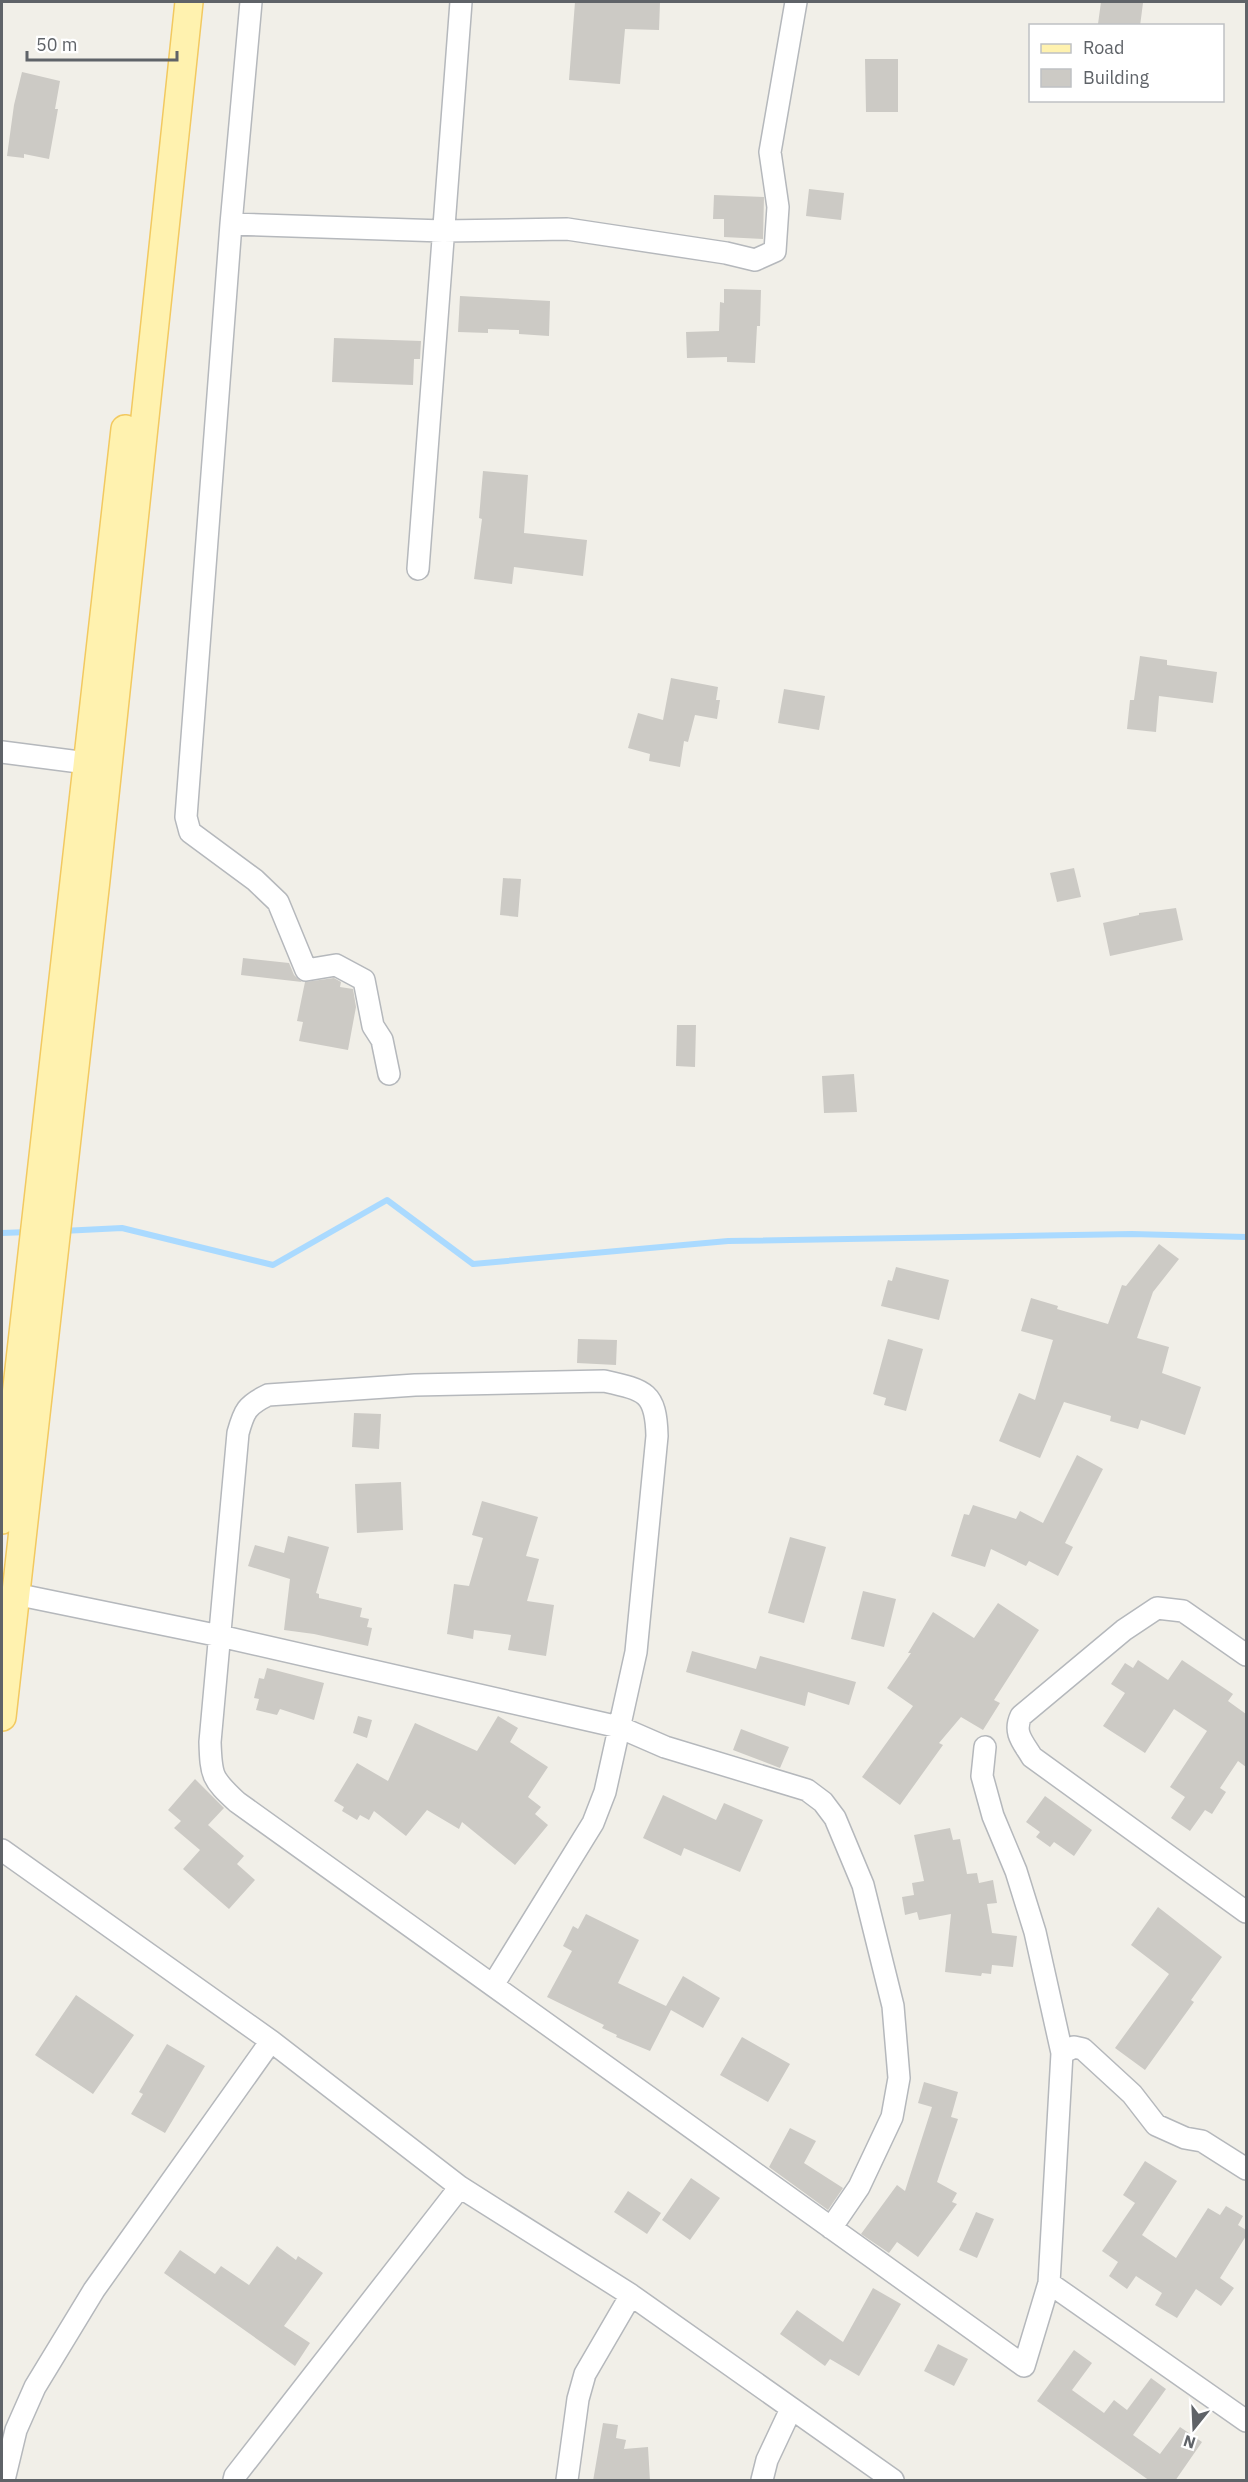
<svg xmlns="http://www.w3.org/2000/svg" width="1248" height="2482" font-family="'IBM Plex Sans',sans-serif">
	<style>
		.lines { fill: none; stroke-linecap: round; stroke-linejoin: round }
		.stream { stroke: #aadaff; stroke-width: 6 }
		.building { fill: #cccac5 }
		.minor-casing { stroke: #b5b8bc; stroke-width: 24 }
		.major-casing { stroke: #f2c960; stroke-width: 30 }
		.minor { stroke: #fff; stroke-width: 21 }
		.major { stroke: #fff2af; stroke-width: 27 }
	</style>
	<rect width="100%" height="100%" fill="#f1efe8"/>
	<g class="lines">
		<path class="stream" d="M62,1231l60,-3 151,37 114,-65 86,64 255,-23 404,-7 114,3
			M2,1233l26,-1"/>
	</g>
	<path class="building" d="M575,2h85l-1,28 -34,-1 -5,55 -51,-4z
		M1101,2l42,1 -3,23 -42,-2z
		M865,59h33v53h-32z
		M22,72l38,9 -5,28h3l-9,50 -25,-5v4l-17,-2 7,-51z
		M809,189l35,4 -3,27 -35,-4z
		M714,195l50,2 -1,42 -39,-2v-18h-11z
		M724,289l37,1 -1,36h-3l-2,37 -28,-1v-5l-40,1 -1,-26 33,-1 1,-29 4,1z
		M460,296l90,5 -1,35 -30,-2v-4l-31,-1v4l-30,-1z
		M334,338l87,3 -1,18h-6l-1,26 -81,-3z
		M483,471l45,4 -4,58 63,7 -4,36 -69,-9 -2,17 -38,-5 8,-60 -3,-1z
		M1140,656l27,4v5l50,7 -4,31 -54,-7 -3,36 -29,-3 3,-29h4z
		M671,678l47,9 -2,13h4l-3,19 -22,-4 -7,27 -4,-1 -4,26 -31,-6 1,-7 -22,-6 10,-35 25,7z
		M784,689l41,7 -6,34 -41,-7z
		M1074,868l7,29 -24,5 -7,-29z
		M503,878l18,1 -3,38 -18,-2z
		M1176,908l7,32 -73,16 -7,-33 36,-8v-2z
		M243,958l46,5 5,12 8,7 -61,-7z
		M334,978l7,4 -1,5 13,2 3,18 -8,43 -49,-9 4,-19 -6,-1 8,-39z
		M677,1025h19l-1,42 -19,-1z
		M854,1074l3,38 -33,1 -2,-37z
		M1159,1244l20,15 -26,33 -16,46 32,9 -7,26 39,14 -16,48 -44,-15 -3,9 -28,-8 1,-5 -47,-14 -24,56 -41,-17 20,-48 16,7 18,-60 -32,-9 10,-33 27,8 -1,3 51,15 14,-39 4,1z
		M896,1267l53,13 -10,40 -58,-14 7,-26 4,1z
		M578,1339l39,1 -1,25 -39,-2z
		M888,1339l35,10 -17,62 -22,-6 2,-7 -13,-4z
		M354,1413l27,1 -2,35 -27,-2z
		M1077,1455l26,14 -38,74 8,4 -15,29 -29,-15 -3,5 -35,-17 -6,18 -34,-11 13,-42 5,1 4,-10 43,14 4,-8 23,12z
		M401,1482l2,48 -46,3 -2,-49z
		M482,1501l56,16 -12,39 13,3 -12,42 27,4 -8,51 -38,-6 3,-15 -37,-5 -1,9 -26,-5 7,-50 15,2 14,-48 -11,-3z
		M288,1536l41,11 -13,46 3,1v4l43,10 -2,9 9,2 -2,8 5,1 -4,18 -54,-12 -30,-4 6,-51 -42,-13 7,-21 29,8z
		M790,1537l36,10 -22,76 -36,-10z
		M863,1591l33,8 -12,48 -33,-8z
		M998,1603l41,27 -45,70 6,3 -17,27 -22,-13 -22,26 4,2 -43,60 -38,-28 51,-71 -26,-18 24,-35h-3l25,-41 41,26z
		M692,1651l64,18 4,-13 96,26 -7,23 -41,-13 -3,14 -119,-34z
		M1138,1660l30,20 14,-20 51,34 -5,7 18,13v53l-8,-6 -18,27 6,4 -14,22 -7,-4 -15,21 -19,-13 14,-21 -15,-10 37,-56 -33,-22 -29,44 -42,-27 22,-33 -14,-9 14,-21 8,5z
		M267,1668l57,15 -10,37 -34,-11 -3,6 -21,-5 3,-11 -5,-1 5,-20 5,1z
		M358,1716l14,4 -5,18 -14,-5z
		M498,1716l20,12 -8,14 38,25 -20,30 13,10 -6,7 13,11 -33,40 -53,-43 -3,7 -32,-19 -21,26 -32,-25 -5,9 -9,-5 -3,5 -15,-9 2,-4 -10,-6 23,-38 31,18 27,-58 62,28z
		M741,1729l48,18 -9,21 -47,-18z
		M195,1779l29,29 -16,17 36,31 -7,8 18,16 -26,29 -46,-40 17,-19 -26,-22 7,-7 -13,-11z
		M663,1795l53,25 8,-17 39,17 -23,52 -56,-24 -3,8 -38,-18z
		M1045,1796l47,34 -18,26 -20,-14 -4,5 -14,-10 4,-5 -14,-10z
		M950,1828l3,12 7,-1 7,35 10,-1 2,10 14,-3 4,23 -10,1 5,29 25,3 -4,31 -21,-2 -1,9 -9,-1 -1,3 -36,-4 6,-58 -32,6 -2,-8 -12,3 -3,-18 12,-2 -2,-12 12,-2 -10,-46z
		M1158,1907l64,50 -31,43 3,2 -49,68 -30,-22 54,-74 -38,-29z
		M586,1914l53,26 -21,43 48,23 17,-30 37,22 -17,30 -32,-18 -21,41 -34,-14 1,-2 -15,-7 2,-3 -57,-28 25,-46 -9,-5 10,-20 5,3z
		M76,1995l58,40 -41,59 -58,-39z
		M742,2037l48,27 -22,38 -48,-27z
		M167,2044l38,22 -40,67 -34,-19 12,-20 -4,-2z
		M924,2082l34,10 -7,25 7,2 -21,63 20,11 -5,9 5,2 -39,53 -21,-15 -8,11 -28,-19 36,-49 8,6 27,-84 -14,-4z
		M790,2128l26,13 -12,22 39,25 -15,22 -59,-43z
		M1145,2161l32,20 -35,54 34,23 32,-50 12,7 6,-9 17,10 -5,9 8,5v6l-26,42 14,10 -13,18 -25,-17 -19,29 -22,-13 7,-12 -26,-17 -9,13 -18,-13 9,-14 -16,-11 33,-48 -12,-8z
		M691,2178l29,20 -30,42 -28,-20z
		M628,2191l33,22 -14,21 -33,-22z
		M976,2212l18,7 -17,39 -18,-8z
		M277,2246l19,14 2,-4 25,17 -39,53 26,17 -15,23 -131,-93 16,-23 35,24 6,-8 28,19z
		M873,2288l28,16 -42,72 -29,-17 -5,7 -45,-32 17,-24 46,32z
		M938,2344l30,15 -14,27 -30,-15z
		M1074,2350l18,13 -20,27 32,23 10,-13 13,10 24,-32 15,11 -33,46 27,19 20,-27 22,15 -27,39h-25l-113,-80z
		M603,2423l15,2 -2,13 10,2 -2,9 24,-2 2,34h-57z"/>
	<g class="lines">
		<g class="minor-casing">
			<path id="minor" d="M251,2l-20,222 -45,593 4,15 65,48 23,22 28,68 30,-5 28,15 9,46 9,14 7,34
				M231,224l212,7 124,-2 159,24 29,7 20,-9 3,-44 -8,-55 26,-150
				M418,569l43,-567
				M2,752l85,11
				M15,1594l205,42 399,91 46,20 142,43 16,12 12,16 28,67 30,121 6,72 -7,39 -33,70 -28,41
				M1246,1655l-63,-44 -26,-3 -33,22 -103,86c-8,17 2,26 11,41l214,155
				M985,1747l-3,29 11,40 23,55 19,61 27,121
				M2,1850l269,191 189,146 171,108 262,185
				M493,1985l100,-162 12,-31 31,-140 21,-216c-1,-44 -12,-46 -53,-55l-189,4 -147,10c-21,10 -24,16 -30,38l-28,309c1,34 2,37 27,60l787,564 25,-83 13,-230 12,-6 9,2 49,45 24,31 29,13 17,3 44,28
				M1049,2283l197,138
				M4,2480l12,-50 19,-43 59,-97 177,-249
				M234,2480l1,-4 225,-289
				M567,2480l11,-81 7,-25 46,-79
				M762,2480l5,-20 24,-51"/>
		</g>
		<g class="major-casing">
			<path id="major" d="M2,1520l123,-1091
				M2,1717l94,-837 93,-878"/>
		</g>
		<use href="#minor" class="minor"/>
		<use href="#major" class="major"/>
	</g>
	<rect width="1248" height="2482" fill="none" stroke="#5f6368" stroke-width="6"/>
	<rect x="1029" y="24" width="195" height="78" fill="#ffffff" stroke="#bfc1c3" stroke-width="1.5"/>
	<rect x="1041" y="44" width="30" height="9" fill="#fff2af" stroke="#bfc1c3" stroke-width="1.5"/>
	<text x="1083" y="54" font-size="18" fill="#5f6368">Road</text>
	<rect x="1041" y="69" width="30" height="18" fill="#cccac5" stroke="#bfc1c3" stroke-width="1.5"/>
	<text x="1083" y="84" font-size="18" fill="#5f6368">Building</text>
	<g transform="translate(1194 2428) rotate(198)" stroke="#ffffff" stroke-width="4.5" paint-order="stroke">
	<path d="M0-4.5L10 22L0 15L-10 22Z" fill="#5f6368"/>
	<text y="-9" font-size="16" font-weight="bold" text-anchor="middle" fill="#5f6368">N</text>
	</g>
	<path d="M27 51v9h150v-9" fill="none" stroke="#5f6368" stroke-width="3"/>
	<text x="36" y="51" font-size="18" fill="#5f6368" stroke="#ffffff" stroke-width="4.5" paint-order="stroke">50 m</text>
</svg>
